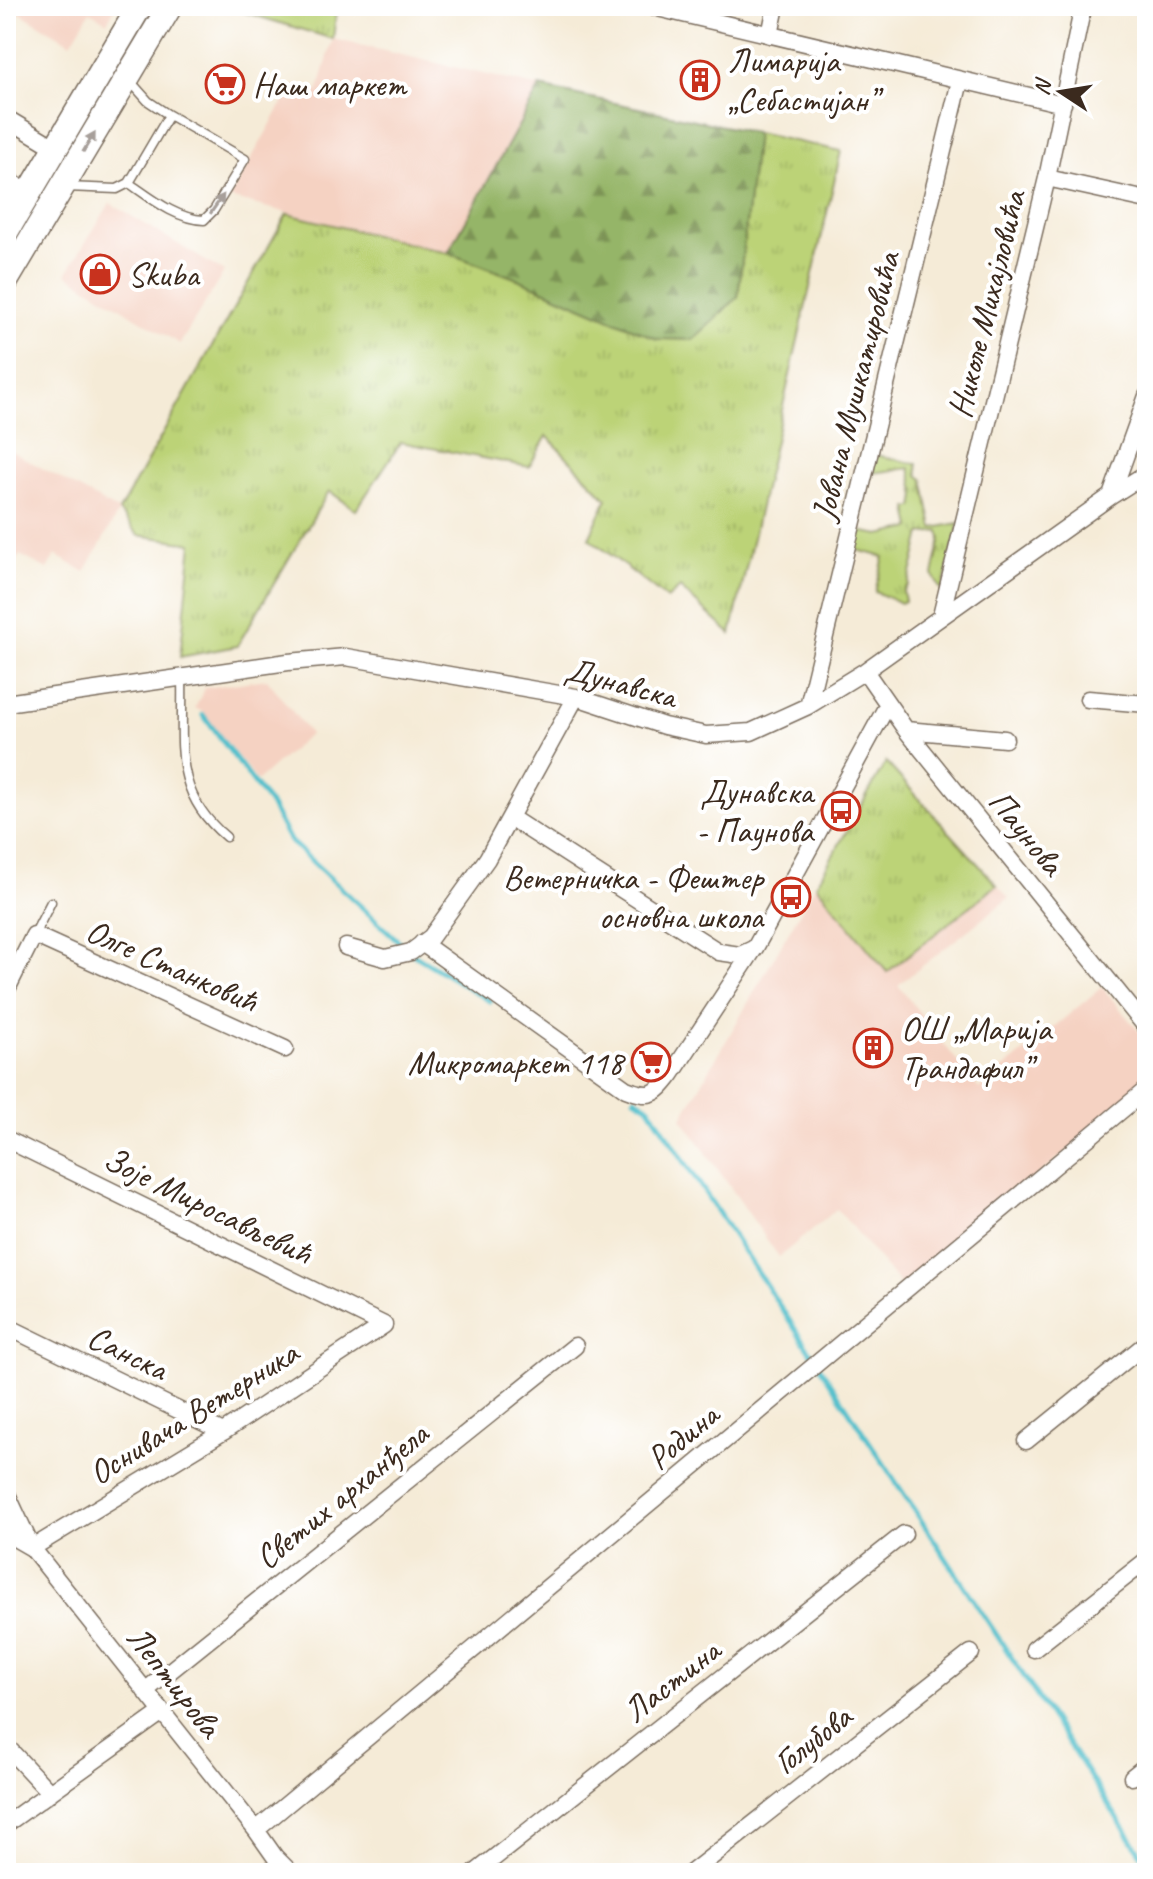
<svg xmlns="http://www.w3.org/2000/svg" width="1153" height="1879" font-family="Caveat,sans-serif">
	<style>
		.built { fill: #f5d2c2 }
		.grass { fill: url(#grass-tufts); stroke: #7c7e4a; stroke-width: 2 }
		.forest { fill: url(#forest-firs); stroke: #687043; stroke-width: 2 }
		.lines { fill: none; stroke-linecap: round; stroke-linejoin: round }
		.stream { stroke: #53c0cc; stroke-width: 5 }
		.lane-casing { stroke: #7c6e5f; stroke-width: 11 }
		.street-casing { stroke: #7c6e5f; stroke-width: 19 }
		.primary-casing { stroke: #7c6e5f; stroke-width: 27 }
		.lane { stroke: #fff; stroke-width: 8 }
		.street { stroke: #fff; stroke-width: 16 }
		.primary { stroke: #fff; stroke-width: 24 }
		.oneway { fill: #a79f9a }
		.labels { text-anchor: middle; stroke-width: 8; stroke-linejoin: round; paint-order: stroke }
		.poi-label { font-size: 34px; fill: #3b2a1e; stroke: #fff; text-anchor: start }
		.street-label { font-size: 34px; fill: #3b2a1e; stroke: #fff }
	</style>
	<defs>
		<pattern id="grass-tufts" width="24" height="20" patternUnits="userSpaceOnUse" patternTransform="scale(2)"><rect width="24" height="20" fill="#bcd377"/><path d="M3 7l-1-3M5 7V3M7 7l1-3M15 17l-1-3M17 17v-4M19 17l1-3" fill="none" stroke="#a2b566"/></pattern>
		<pattern id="forest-firs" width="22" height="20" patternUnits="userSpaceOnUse" patternTransform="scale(2)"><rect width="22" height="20" fill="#95b568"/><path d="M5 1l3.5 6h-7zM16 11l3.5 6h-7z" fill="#7b9355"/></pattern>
	</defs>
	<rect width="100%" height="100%" fill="#fff"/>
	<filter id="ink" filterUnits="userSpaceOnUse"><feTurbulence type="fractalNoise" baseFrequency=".0125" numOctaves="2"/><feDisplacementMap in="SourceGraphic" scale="16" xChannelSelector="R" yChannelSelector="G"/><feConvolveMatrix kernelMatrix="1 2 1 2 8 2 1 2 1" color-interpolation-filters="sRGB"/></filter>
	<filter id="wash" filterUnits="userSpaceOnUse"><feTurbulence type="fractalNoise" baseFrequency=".006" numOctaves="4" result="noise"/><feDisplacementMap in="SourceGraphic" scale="32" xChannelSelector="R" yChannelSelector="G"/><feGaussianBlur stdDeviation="1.8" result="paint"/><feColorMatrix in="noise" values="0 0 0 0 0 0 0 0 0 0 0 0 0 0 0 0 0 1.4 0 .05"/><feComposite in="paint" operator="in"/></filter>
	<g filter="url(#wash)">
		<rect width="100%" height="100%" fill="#f5ebd7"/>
		<path class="built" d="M8,6h108l-9,16 -17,-10 -19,31z
			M333,39l207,48 -92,166 -219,-55 64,-113 25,7z
			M110,203l114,69 -44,72 -114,-70z
			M6,448l113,63 -34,61 -30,-17 -8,14 -27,-14 -8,13 -6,-3z
			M267,679l43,55 -53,47 -54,-69 -8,-4 10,-20z
			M886,762l123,136 -111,87 81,104 123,-102 45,54v43l-244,204 -66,-79 -58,48 -97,-139z"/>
		<path class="grass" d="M231,6h106l-4,33 -103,-31z
			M756,133l85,18 -110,483 -51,-46 -13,11 -78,-61 18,-39 -60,-63 -18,31 -128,-25 -45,68 -27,-19 -92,155 -57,11 12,-114 -54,-8 -19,-24 168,-297 161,39 70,26 220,18z
			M876,455l41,9 1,11 5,4 10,49 26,-5 -17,69 -9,-17 8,-37 -2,-7 -18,3 -13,51 -5,6 2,10 -4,2 -26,-11 9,-35 -31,-8 5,-18 22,4 32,-7 -4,-20 6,-1 2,-11 -6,-28 -39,5z
			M886,762l111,123 -110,87 -71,-87z"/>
		<path class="forest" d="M540,87l216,46 -18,164 -45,43 -36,-1 -139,-60 -70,-26z"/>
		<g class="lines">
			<path class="stream" d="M203,715l68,91 19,35 116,107
				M413,954l77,47
				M635,1098l13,8 499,757"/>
		</g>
	</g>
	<g filter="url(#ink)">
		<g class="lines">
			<g class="lane-casing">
				<path id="lane" d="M129,183c22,15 47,36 75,37l10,-10 31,-51 -76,-44
					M66,187l51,2 12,-6 40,-68 -21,-14 -17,-19
					M182,678c2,64 -12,112 44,159
					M34,935l17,-33"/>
			</g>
			<g class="street-casing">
				<path id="street" d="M649,6l414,98
					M770,35l6,-29
					M6,118l50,30
					M1047,178l100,22
					M6,179l23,14
					M1111,496l36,-100
					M941,616l106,-438 36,-172
					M865,671l41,59 241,298
					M1088,699l59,5
					M6,703l282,-41 58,-5 230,40 88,29 42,9 45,-3 57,-26 57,-35 246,-175 36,-23
					M808,706l152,-625
					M906,730l99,9
					M511,818l208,134 21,3 15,-7 133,-244
					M422,943l204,146c24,9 29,7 45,-14l83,-126
					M346,947l39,11 26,-6 20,-15 56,-78 89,-162
					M6,991l28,-56 251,114
					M6,1139l378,186
					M6,1326l217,106
					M1026,1441l121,-98
					M6,1492l26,56 191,-116 161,-107
					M6,1533l26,15 224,282 19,27 16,16
					M1034,1649l113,-89
					M145,1691l430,-345
					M6,1746l44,47
					M1132,1777l15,-12
					M6,1824l155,-111
					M256,1830l891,-741
					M475,1873l429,-339
					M691,1873l280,-220"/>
			</g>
			<g class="primary-casing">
				<path id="primary" d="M6,232l134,-226
					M6,281l164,-275"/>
			</g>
			<use href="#lane" class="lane"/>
			<use href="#street" class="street"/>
			<use href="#primary" class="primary"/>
		</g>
		<defs><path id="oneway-solid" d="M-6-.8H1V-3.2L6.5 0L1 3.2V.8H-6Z" transform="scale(2)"/></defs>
		<g class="oneway">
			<use href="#oneway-solid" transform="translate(89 142) rotate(-59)"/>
			<use href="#oneway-solid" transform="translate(217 204) rotate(-55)"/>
		</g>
	</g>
	<defs>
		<g id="building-ring" transform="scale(2)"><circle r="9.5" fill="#fff" stroke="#c8321e" stroke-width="1.5"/><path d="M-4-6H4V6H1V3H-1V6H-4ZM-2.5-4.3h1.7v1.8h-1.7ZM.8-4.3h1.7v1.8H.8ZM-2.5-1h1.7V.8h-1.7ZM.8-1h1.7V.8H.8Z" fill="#c8321e"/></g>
		<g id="supermarket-ring" transform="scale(2)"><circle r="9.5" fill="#fff" stroke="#c8321e" stroke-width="1.5"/><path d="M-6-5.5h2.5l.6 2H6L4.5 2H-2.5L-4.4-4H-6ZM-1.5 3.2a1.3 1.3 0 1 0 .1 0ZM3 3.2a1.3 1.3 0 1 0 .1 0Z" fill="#c8321e"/></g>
		<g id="shop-ring" transform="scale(2)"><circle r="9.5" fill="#fff" stroke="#c8321e" stroke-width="1.5"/><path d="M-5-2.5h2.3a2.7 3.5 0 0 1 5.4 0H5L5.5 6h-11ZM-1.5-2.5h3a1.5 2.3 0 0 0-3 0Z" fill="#c8321e"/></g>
		<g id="bus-ring" transform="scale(2)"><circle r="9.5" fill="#fff" stroke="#c8321e" stroke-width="1.5"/><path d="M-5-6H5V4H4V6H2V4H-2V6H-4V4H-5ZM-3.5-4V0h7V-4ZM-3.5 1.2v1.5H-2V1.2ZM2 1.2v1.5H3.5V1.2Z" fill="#c8321e"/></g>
	</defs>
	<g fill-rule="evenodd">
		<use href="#building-ring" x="700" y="80"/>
		<use href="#supermarket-ring" x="225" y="84"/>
		<use href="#shop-ring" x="100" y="274"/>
		<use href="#bus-ring" x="841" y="811"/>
		<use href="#bus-ring" x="791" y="897"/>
		<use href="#building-ring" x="873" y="1048"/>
		<use href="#supermarket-ring" x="651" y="1062"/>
	</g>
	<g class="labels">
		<g class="poi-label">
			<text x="728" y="72">Лимарија<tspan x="728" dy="39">„Себастијан”</tspan></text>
			<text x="253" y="96">Наш маркет</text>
			<text x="128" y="286">Skuba</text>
			<text x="813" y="803" text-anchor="end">Дунавска<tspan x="813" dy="39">- Паунова</tspan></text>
			<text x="763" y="889" text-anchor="end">Ветерничка - Фештер<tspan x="763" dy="39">основна школа</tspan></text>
			<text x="901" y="1040">ОШ „Марија<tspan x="901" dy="39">Трандафил”</tspan></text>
			<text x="623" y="1074" text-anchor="end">Микромаркет 118</text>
		</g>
		<g class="street-label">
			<text transform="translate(986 304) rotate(-76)" y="12">Николе Михајловића</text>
			<text transform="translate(855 386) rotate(-76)" y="12">Јована Мушкатировића</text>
			<text transform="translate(621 682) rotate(15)" y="12">Дунавска</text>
			<text transform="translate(1027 832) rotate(51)" y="12">Паунова</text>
			<text transform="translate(172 965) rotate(24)" y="12">Олге Станковић</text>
			<text transform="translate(208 1205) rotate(26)" y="12">Зоје Миросављевић</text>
			<text transform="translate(128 1352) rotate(26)" y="12">Санска</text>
			<text transform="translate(193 1412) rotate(-32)" y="12">Оснивача Ветерника</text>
			<text transform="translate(682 1436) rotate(-40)" y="12">Родина</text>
			<text transform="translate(341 1495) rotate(-39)" y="12">Светих арханђела</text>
			<text transform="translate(671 1680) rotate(-38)" y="12">Ластина</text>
			<text transform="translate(175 1681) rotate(52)" y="12">Лептирова</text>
			<text transform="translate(812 1739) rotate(-38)" y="12">Голубова</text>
		</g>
	</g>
	<rect width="1153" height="1879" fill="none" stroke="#fff" stroke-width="32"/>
	<g transform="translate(1061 92) rotate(282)" stroke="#ffffff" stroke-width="6" paint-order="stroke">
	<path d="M0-6L14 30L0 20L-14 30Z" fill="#3b2a1e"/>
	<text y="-12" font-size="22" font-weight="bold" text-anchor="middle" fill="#3b2a1e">N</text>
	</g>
</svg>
